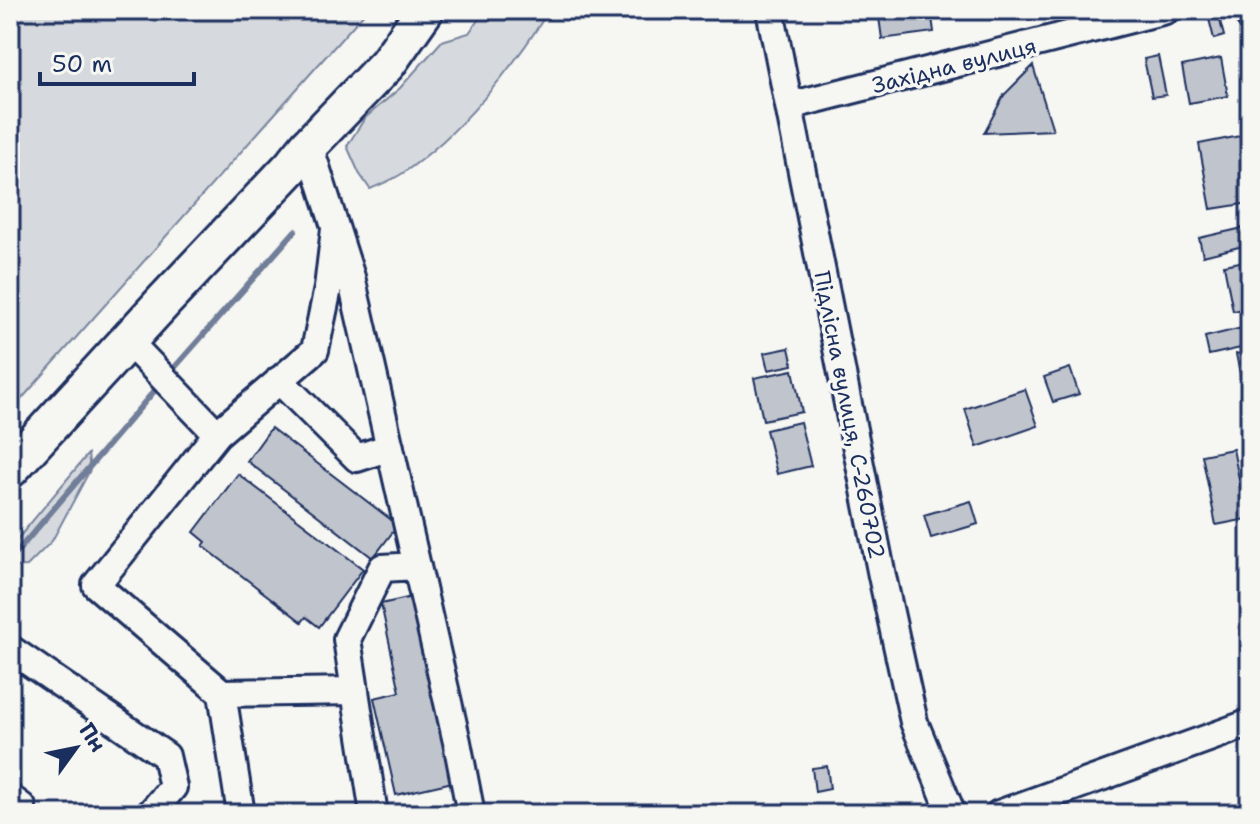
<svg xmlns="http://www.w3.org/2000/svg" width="1260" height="824" font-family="'Shantell Sans',sans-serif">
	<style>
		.green { fill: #d6d9dd; stroke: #78849e; stroke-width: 2 }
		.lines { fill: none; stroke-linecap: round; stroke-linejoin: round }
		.stream { stroke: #717e99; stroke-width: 6 }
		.building { fill: #c0c4cd; stroke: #1b2f5e; stroke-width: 2 }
		.minor-casing { stroke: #1b2f5e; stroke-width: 32 }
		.highway-casing { stroke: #1b2f5e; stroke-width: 42 }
		.minor { stroke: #f6f6f2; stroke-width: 26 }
		.highway { stroke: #f6f6f2; stroke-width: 36 }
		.labels { text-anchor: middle; stroke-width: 7; stroke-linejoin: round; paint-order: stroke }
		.street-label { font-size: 22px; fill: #1b2f5e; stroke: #f6f6f2 }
	</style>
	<rect width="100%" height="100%" fill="#f6f6f2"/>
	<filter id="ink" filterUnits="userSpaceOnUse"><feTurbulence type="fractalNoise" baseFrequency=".0125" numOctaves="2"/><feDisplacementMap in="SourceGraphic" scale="16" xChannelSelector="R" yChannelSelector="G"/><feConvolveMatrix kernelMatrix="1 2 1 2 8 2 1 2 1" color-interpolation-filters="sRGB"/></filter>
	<g filter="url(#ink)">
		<path class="green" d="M10,10h357l-357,402z
			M485,10h64c-35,57 -90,125 -146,163 -10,7 -22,11 -33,16l-11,-16 -12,-27 18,-28 35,-30 42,-47 27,-8z
			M88,454l2,16 -38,71 -25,25 -17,1v-29l5,4z"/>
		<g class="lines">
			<path class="stream" d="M168,375l127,-144
				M10,560l151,-177"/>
		</g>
		<path class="building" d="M878,10h53l3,22 -52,7z
			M1219,17l5,19 -10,3 -5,-20z
			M1158,56l8,39 -14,2 -8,-38z
			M1221,58l7,38 -39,7 -7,-37z
			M1033,66l20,64 -69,3 20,-38z
			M1240,136l10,57v10l-39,6 -12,-65z
			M1243,228l4,17 -44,11 -4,-18z
			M1250,260v48l-17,3 -9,-46z
			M1250,326v20l-41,9 -4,-18z
			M789,348l4,17 -25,5 -4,-17z
			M1250,351v41l-6,1 -8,-39z
			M1070,368l9,26 -26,8 -9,-25z
			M793,370l9,42 -39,8 -9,-42z
			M1025,389l13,37 -61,21 -12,-38z
			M800,422l11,44 -34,8 -11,-44z
			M271,428l127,97 -25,33 -126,-97z
			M1233,449l14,70 -31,6 -14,-70z
			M238,474l125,95 -44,58 -13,-10 -4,5 -99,-76 3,-4 -12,-10z
			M971,501l7,23 -47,14 -7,-23z
			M412,597l45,184 -61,14 -22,-97 26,-6 -19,-88z
			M827,766l3,23 -15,3 -3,-24z"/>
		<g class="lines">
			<g class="minor-casing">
				<path id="minor" d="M770,10l112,566 32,146 38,92
					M1247,10l3,7
					M789,106l377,-96
					M309,145l42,132 106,465 14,72
					M127,340l90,94
					M279,380l78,78 33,-11
					M10,649l156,107 7,31 -23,27
					M222,693l133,-2
					M10,798l12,9
					M241,814l-19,-121 -126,-108 121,-151 98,-84 13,-62 7,-59
					M374,814l-27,-175 35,-71 35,-2
					M999,814l251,-91"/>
			</g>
			<g class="highway-casing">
				<path id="highway" d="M10,469l155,-169 126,-133 18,-22 78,-81 38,-54"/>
			</g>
			<use href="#minor" class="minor"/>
			<use href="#highway" class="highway"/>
		</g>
	</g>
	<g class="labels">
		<g class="street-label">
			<text transform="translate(954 65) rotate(-14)" y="8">Західна вулиця</text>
			<text transform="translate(850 415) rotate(79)" y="8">Підлісна вулиця, С-260702</text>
		</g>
	</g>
	<rect width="1260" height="824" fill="none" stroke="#f6f6f2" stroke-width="40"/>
	<rect x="20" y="20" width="1220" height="784" fill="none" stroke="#1b2f5e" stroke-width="3" filter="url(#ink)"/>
	<g transform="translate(76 748) rotate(57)" stroke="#f6f6f2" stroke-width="6" paint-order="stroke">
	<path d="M0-6L14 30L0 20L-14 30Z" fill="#1b2f5e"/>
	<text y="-12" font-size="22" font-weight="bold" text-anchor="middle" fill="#1b2f5e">Пн</text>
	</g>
	<path d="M40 72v12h154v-12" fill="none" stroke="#1b2f5e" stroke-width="4"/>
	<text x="52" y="72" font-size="24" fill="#1b2f5e" stroke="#f6f6f2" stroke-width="6" paint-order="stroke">50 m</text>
</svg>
